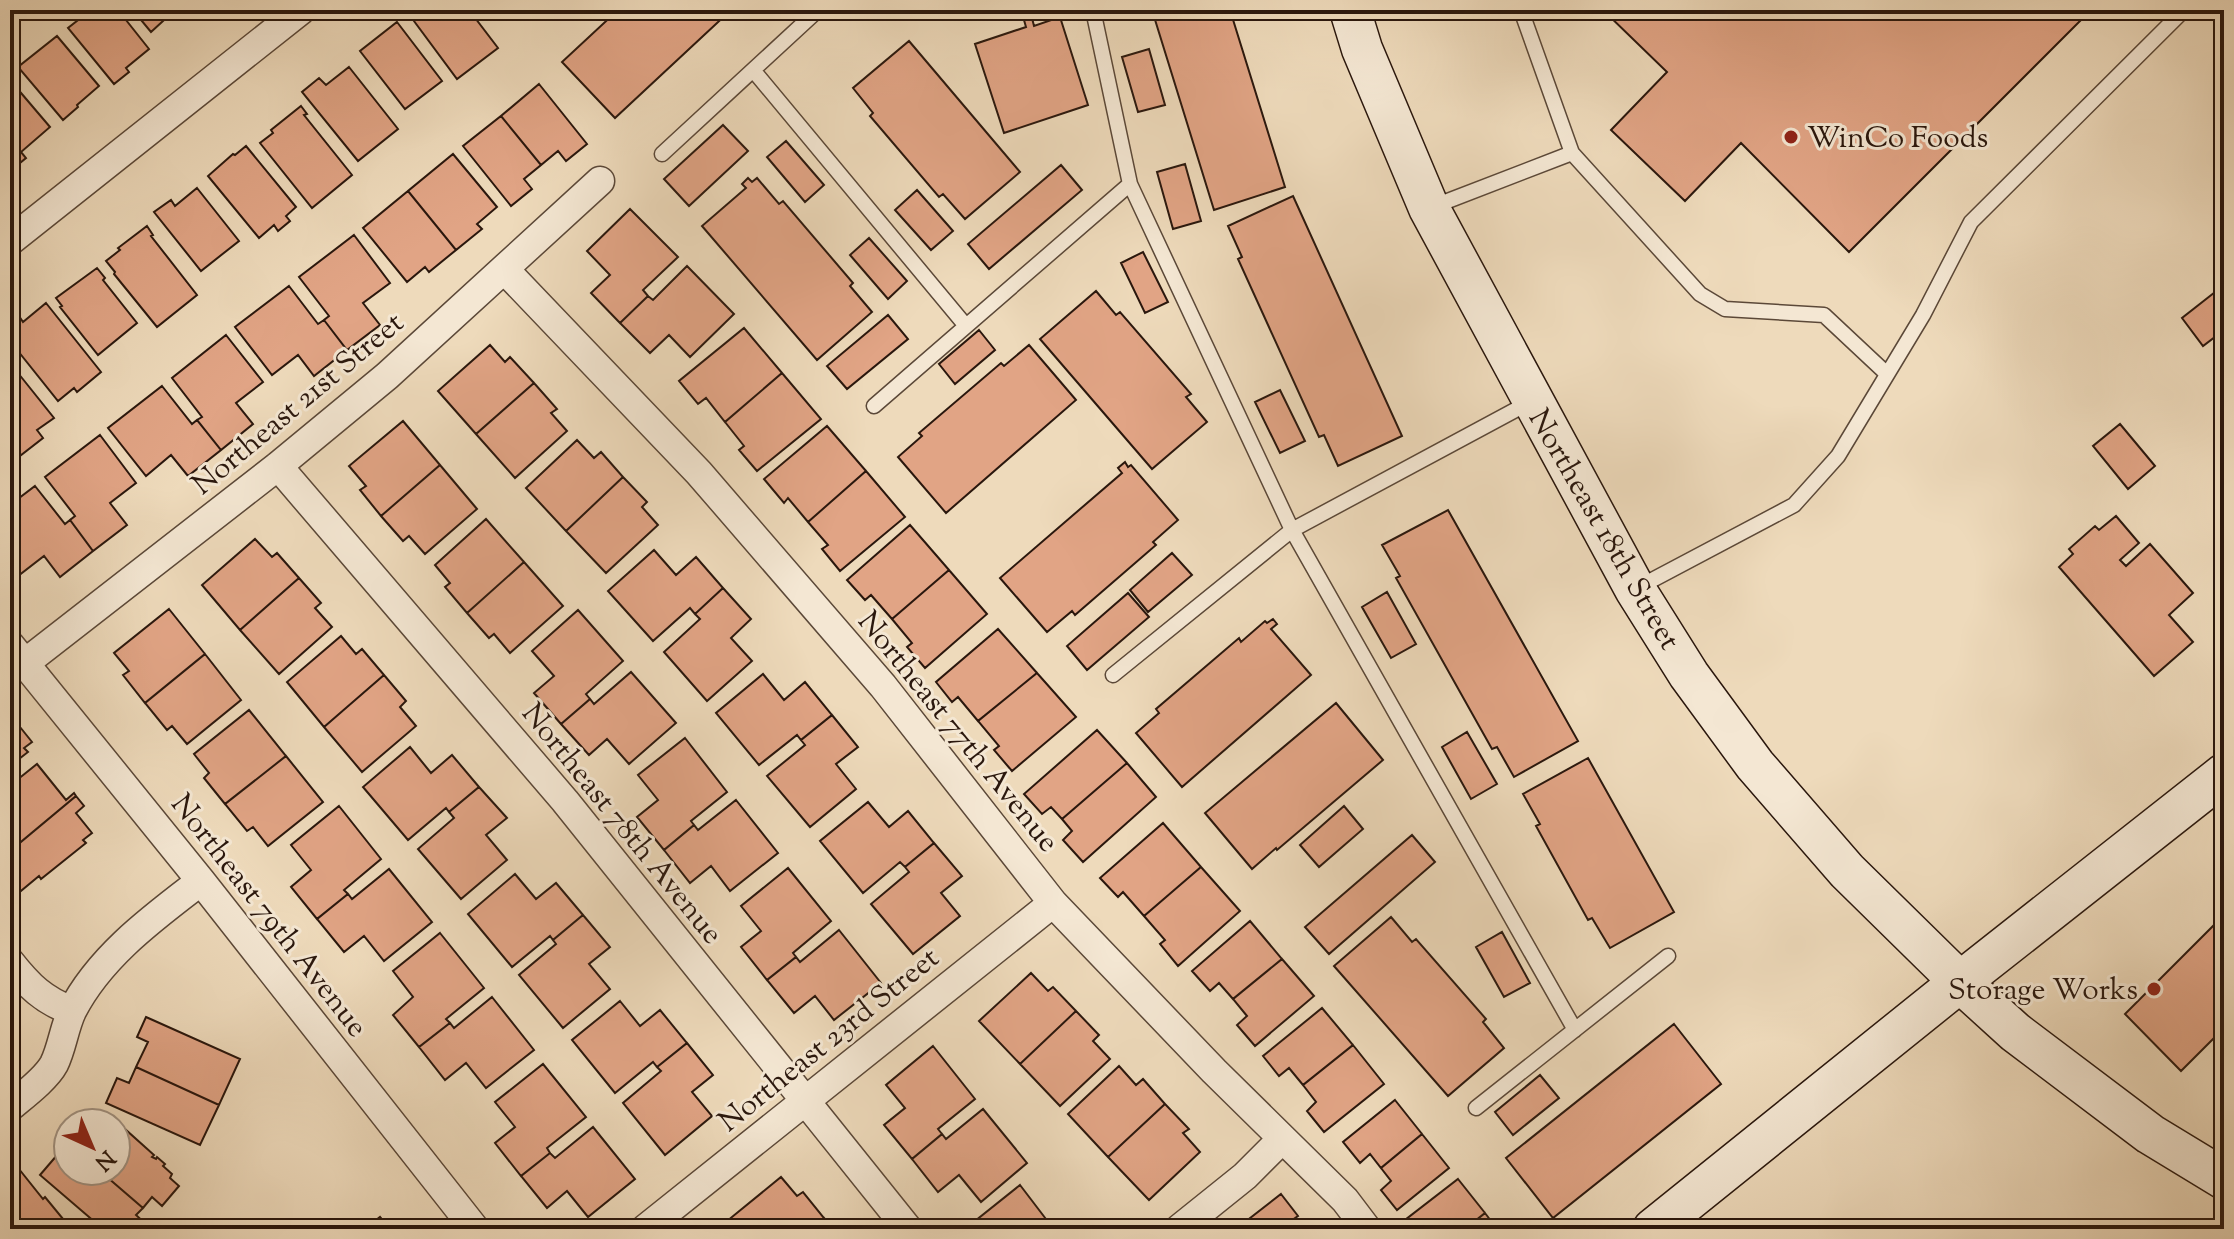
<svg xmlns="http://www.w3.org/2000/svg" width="2234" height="1239" font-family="'Sorts Mill Goudy',serif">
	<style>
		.building { fill: #e1a485; stroke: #2a170d; stroke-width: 2 }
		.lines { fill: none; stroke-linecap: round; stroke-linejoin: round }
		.lane-casing { stroke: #5b4838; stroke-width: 17 }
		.street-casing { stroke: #5b4838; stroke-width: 31 }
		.secondary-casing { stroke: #2a170d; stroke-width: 43 }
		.lane { stroke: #f4e7d3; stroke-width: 14 }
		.street { stroke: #f4e7d3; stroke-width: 28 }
		.secondary { stroke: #f4e7d3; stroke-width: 40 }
		.poi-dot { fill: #8f2418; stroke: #f4e7d3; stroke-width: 3 }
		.labels { text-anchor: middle; stroke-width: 6; stroke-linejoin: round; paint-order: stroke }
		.poi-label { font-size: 30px; fill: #2a170d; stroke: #f4e7d3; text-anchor: start }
		.street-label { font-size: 30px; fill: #2a170d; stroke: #f4e7d3 }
	</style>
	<rect width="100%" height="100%" fill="#eedabb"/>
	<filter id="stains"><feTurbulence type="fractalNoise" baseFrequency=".0025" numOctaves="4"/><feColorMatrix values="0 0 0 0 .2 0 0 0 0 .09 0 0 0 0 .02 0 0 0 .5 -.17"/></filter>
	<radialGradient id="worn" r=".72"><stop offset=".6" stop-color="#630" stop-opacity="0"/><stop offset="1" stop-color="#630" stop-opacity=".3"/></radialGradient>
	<path class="building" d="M91,10h27l31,39 -23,19 3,4 -15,12 -46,-56z
		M128,10h47l-24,22 -14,-17 -2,2z
		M420,10h49l29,38 -41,31 -46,-62z
		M618,10h113l-116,108 -53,-56z
		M1152,10h78l55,177 -71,23z
		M1603,10h488l-242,242 -108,-109 -56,58 -74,-71 56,-58z
		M1060,17l28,88 -84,28 -29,-89 51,-17 -2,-7 8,-2 2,8z
		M397,22l45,59 -37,28 -45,-58z
		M57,36l42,50 -22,19 1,2 -15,13 -45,-53z
		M909,41l111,131 -55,47 -22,-25 -4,3 -69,-81 3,-3 -20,-25z
		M1149,49l16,56 -27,7 -16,-55z
		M349,67l49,62 -40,32 -56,-69 17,-14 7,7z
		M10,80l40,47 -29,25 5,6 -11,9 -5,-7z
		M539,84l48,60 -21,17 -8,-10 -17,14 -40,-49z
		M301,106l6,8 -3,1 48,60 -40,33 -52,-65 13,-10 -2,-3z
		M501,116l40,49 -17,14 8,10 -21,17 -48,-60z
		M723,125l25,26 -59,55 -25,-27z
		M786,141l38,44 -19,17 -38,-45z
		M246,146l50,61 -10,9 4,5 -12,10 -4,-6 -15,13 -51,-62 25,-22 2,1z
		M453,154l44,53 -20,17 5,5 -26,21 -48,-59z
		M1185,164l16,57 -28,8 -16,-57z
		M1061,165l21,25 -93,79 -21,-25z
		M748,178l4,4 5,-4 22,26 4,-3 70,82 -3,3 22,26 -55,48 -115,-134 44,-38 -4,-4z
		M197,188l42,53 -38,30 -47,-59 17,-12 4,6z
		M917,190l36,41 -22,19 -36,-40z
		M408,191l48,59 -27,22 -4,-5 -18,15 -44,-54z
		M1293,196l109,240 -64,30 -14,-31 -5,2 -81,-178 4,-2 -14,-31z
		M630,209l48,48 -35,33 5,6 -28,27 -29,-30 19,-18 -23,-24z
		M147,226l6,9 -2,1 46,59 -40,32 -43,-53 1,-2 -9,-11 14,-11 -2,-2z
		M354,235l36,48 -27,20 17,22 -33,25 -23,-30 5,-4 -30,-39z
		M869,238l38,43 -19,18 -38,-44z
		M1143,252l25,50 -23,11 -24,-50z
		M687,266l47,48 -44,43 -21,-22 -19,18 -30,-30 28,-27 5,4z
		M97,268l8,10 -2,2 34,43 -39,32 -38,-48 2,-1 -6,-8z
		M2224,285v45l-21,16 -21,-28z
		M289,286l29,38 6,-4 23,30 -33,26 -16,-21 -26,20 -37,-48z
		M1096,291l20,24 4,-3 71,82 -5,3 21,25 -55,47 -112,-130z
		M46,303l55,69 -24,20 -3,-4 -16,13 -48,-60v-22l7,-6 6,9z
		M888,315l20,24 -61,50 -20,-23z
		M744,328l38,45 -57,49 -19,-24 -8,6 -19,-23z
		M979,330l16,20 -40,34 -16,-20z
		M226,335l37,47 -27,21 17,21 -32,26 -24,-30 5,-3 -30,-39z
		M490,345l15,17 5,-5 24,26 -58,51 -38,-43z
		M1029,345l47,55 -130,113 -48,-56 24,-21 -3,-3 82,-70 3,3z
		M10,363l44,55 -17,12 6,8 -27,21 -6,-8z
		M782,373l39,46 -64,52 -18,-21 5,-4 -19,-24z
		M534,383l23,26 -6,4 16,18 -52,47 -39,-44z
		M162,386l30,38 5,-4 24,30 -33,26 -17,-21 -25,21 -38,-48z
		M1280,390l25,51 -25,12 -25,-51z
		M403,421l37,44 -59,51 -21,-26 6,-4 -17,-20z
		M2120,424l35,42 -27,23 -35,-43z
		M827,426l39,45 -58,51 -20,-24 -4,5 -20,-24z
		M100,435l36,48 -26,20 17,22 -34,26 -23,-31 5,-4 -30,-39z
		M577,440l17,18 7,-6 22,25 -57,54 -40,-43z
		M1125,462l3,5 3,-2 47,55 -25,22 3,3 -81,70 -3,-4 -25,21 -47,-54 122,-105 -4,-5z
		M440,465l37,44 -52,45 -16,-18 -6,5 -22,-25z
		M866,471l39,46 -65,54 -18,-22 6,-4 -20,-23z
		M623,477l24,25 -5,5 16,18 -52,48 -40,-42z
		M35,486l30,38 5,-4 23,31 -33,26 -16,-21 -26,20 -8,-11v-60z
		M1448,510l130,231 -64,36 -17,-30 -5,2 -96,-171 4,-2 -18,-31z
		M2116,516l23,27 -19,17 6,6 24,-22 43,49 -24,22 24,27 -39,34 -95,-109 14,-13 -4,-5 26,-23 4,4z
		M486,519l38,43 -57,51 -22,-26 5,-4 -15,-18z
		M910,525l39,45 -57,49 -21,-24 -6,5 -18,-20z
		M255,539l17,18 5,-4 22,25 -59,52 -38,-45z
		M654,550l22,25 20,-18 27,31 -28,26 -5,-6 -37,33 -45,-50z
		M1172,553l20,22 -44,37 -18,-22z
		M524,562l39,44 -53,47 -16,-19 -5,4 -22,-25z
		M949,570l38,44 -62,54 -18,-21 5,-4 -20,-24z
		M299,578l22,25 -6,5 17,19 -53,47 -39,-44z
		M723,588l28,31 -20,19 21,23 -45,40 -43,-49 36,-33 -5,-5z
		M1387,592l29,52 -25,14 -29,-51z
		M1128,593l21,24 -62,53 -20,-24z
		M169,609l36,45 -60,49 -22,-28 6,-4 -15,-18z
		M578,610l45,51 -37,33 4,5 -29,25 -27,-31 20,-17 -22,-25z
		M1273,619l4,5 -6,5 40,46 -129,112 -46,-54 23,-20 -3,-4 83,-71 2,4 24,-21 2,2z
		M998,629l39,44 -59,48 -20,-24 -6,5 -16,-20z
		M341,636l15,18 6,-5 22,26 -60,52 -37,-45z
		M205,654l36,46 -54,44 -15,-18 -5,4 -22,-27z
		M631,672l45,51 -47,41 -22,-25 -18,16 -28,-31 29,-25 4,5z
		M1037,673l39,44 -64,54 -18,-21 5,-4 -21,-25z
		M763,674l21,26 21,-18 27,33 -31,25 -4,-5 -38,30 -43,-52z
		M384,675l22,26 -6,6 16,19 -54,46 -38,-45z
		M1336,703l47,57 -106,90 -1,-2 -24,21 -47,-56z
		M249,710l37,46 -61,48 -21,-26 5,-5 -15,-19z
		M832,715l26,32 -22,17 20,25 -46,38 -43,-51 38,-31 -4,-5z
		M16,722l16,20 -8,6 4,4 -18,14v-40z
		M1097,730l30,33 -65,56 -11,-12 -9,7 -18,-20z
		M1467,732l30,52 -26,15 -29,-52z
		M685,738l42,54 -36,29 3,4 -30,25 -27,-33 21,-17 -20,-25z
		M410,747l21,26 21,-18 27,32 -30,25 -3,-4 -38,32 -45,-53z
		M286,756l37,46 -55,44 -15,-19 -6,4 -22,-27z
		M1588,758l86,154 -64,36 -18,-30 -4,2 -52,-94 4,-2 -17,-30z
		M1127,763l29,34 -73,65 -20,-22 9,-9 -10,-12z
		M37,764l29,36 8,-7 2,3 -66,55v-69l5,-4 2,2z
		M479,787l28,31 -21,17 21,25 -46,39 -43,-50 36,-31 -5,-6z
		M76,796l8,10 -8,7 16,20 -9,7 3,3 -45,36 -2,-3 -23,19 -6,-7v-37z
		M736,800l42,53 -48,38 -19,-25 -21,17 -26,-33 30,-25 4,5z
		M868,802l21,25 19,-16 26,32 -29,24 -5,-5 -37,31 -43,-52z
		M339,806l42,53 -37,31 4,4 -31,25 -26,-32 20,-17 -20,-25z
		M1344,806l19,23 -44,38 -19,-22z
		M1163,823l38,44 -57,49 -21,-24 -5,5 -18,-19z
		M1412,835l23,27 -106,92 -24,-27z
		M934,843l28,33 -21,17 19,23 -47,38 -42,-50 38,-32 -4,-5z
		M1201,867l39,44 -62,55 -18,-22 5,-4 -21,-24z
		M788,868l43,53 -38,32 3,4 -29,23 -26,-33 20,-16 -20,-25z
		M389,869l43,53 -48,39 -20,-25 -20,16 -27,-33 31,-25 4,5z
		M515,874l21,25 20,-16 27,32 -30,25 -3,-4 -38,31 -44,-53z
		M583,915l27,32 -21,17 21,25 -47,39 -44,-53 37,-31 -3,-4z
		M2224,915v113l-43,43 -56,-57z
		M1391,917l21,25 4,-3 70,80 -3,3 21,26 -56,48 -114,-130z
		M1250,921l32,38 -49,40 -14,-16 -9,8 -18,-20z
		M839,930l42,53 -47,37 -19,-24 -21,17 -27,-33 29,-23 4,5z
		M1502,932l28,51 -26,14 -28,-50z
		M440,933l44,55 -38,31 4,4 -31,24 -26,-32 20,-18 -20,-26z
		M1282,959l32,37 -59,50 -18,-21 10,-9 -14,-17z
		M1031,973l17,18 5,-4 23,24 -56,53 -41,-43z
		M492,997l42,53 -48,38 -20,-25 -21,17 -26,-33 31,-24 4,5z
		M620,1001l20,25 20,-16 27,33 -30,24 -4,-5 -38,31 -43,-53z
		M1322,1008l31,37 -50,40 -14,-17 -10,8 -16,-20z
		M1076,1011l23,24 -6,6 17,18 -50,47 -40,-42z
		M146,1017l94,42 -21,46 -83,-38 12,-25 -11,-5z
		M1674,1024l47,60 -168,134 -47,-60z
		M687,1043l26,32 -21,17 20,24 -47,39 -42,-52 38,-32 -4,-4z
		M1353,1045l31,39 -60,48 -17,-21 9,-9 -13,-17z
		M933,1046l42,53 -37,30 4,5 -30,25 -28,-34 21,-17 -19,-23z
		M543,1064l43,53 -39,31 3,5 -29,23 -26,-33 20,-16 -20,-25z
		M1119,1066l17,19 7,-6 22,25 -57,53 -40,-43z
		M136,1067l83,38 -19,40 -94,-42 11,-25 12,5z
		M1540,1075l19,23 -46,37 -18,-23z
		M1395,1100l27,34 -41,34 -11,-14 -10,9 -17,-21z
		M1165,1104l24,25 -6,4 17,19 -51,48 -41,-43z
		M983,1109l44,54 -46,39 -22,-27 -21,17 -26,-33 30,-25 4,5z
		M101,1112l13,11h-22z
		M116,1125l8,7 2,-2 28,25 -2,2 4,2 1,-2 8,7 -2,2 9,8 -2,4 9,8 -17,20 -10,-9 -9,11 -43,-37h16z
		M593,1127l42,52 -47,38 -21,-26 -20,17 -26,-32 29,-23 5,5z
		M1422,1134l27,34 -52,42 -16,-20 10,-9 -10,-13z
		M58,1154l10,8v9h32l43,37 -7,7 10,9 -4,5h-39l-63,-54z
		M19,1169l24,30 2,-2 23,28 -2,2 1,2h-57v-53z
		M781,1177l16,19 6,-4 21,26 -13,11h-77l-7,-8z
		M1458,1179l27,34 -20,16h-52l-8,-9z
		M1020,1185l29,38 -7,6h-77z
		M1281,1194l17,22 -10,7 5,6h-57z
		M1485,1213l12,16h-32z
		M380,1217l10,12h-25z
		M824,1218l9,11h-22z"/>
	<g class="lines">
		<g class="lane-casing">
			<path id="lane" d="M1093,10l37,174 162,346 283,500
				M1521,10l51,143
				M753,70l213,256
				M662,154l156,-144
				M1432,207l140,-54 128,141 25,15 99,6 63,59
				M874,406l256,-222
				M1639,587l155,-82 44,-49 85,-141 48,-93 213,-212
				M1113,675l179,-145 240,-129
				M1476,1108l192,-152"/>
		</g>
		<g class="street-casing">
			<path id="street" d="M10,241l291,-231
				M505,270l194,203 184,213 170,217 161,168 131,129 22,29
				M278,466l287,335 343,428
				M10,645l191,236 274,348
				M25,663l253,-197 109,-90 213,-195
				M10,962c19,24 33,38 62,49
				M10,1107c13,-11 36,-28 44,-43 8,-16 10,-36 18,-53 28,-55 82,-94 129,-130
				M645,1229l408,-326
				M1179,1229l66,-53 36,-36"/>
		</g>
		<g class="secondary-casing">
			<path id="secondary" d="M1350,10l12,39 67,159 206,381 54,86 66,90 92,106 113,111 55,50 135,102 74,45
				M1653,1229l307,-247 264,-208"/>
		</g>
		<use href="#lane" class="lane"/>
		<use href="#street" class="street"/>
		<use href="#secondary" class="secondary"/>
	</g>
	<g class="poi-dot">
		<circle cx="1791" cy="137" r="8"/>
		<circle cx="2154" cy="989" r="8"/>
	</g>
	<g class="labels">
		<g class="poi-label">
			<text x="1807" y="147">WinCo Foods</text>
			<text x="2138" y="999" text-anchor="end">Storage Works</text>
		</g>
		<g class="street-label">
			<text transform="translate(297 403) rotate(-40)" y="10">Northeast 21st Street</text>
			<text transform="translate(1605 529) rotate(60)" y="10">Northeast 18th Street</text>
			<text transform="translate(959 731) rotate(51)" y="10">Northeast 77th Avenue</text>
			<text transform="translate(623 823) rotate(51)" y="10">Northeast 78th Avenue</text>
			<text transform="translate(270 915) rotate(52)" y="10">Northeast 79th Avenue</text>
			<text transform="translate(828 1039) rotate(-39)" y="10">Northeast 23rd Street</text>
		</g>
	</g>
	<rect width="2234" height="1239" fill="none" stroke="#eedabb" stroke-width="40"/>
	<rect x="12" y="12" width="2210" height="1215" fill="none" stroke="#2a170d" stroke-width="4"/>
	<rect x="20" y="20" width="2194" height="1199" fill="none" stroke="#2a170d" stroke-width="2"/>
	<g transform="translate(92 1147) rotate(136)"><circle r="38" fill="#f4e7d3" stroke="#a39484" stroke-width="2"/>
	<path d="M0-6L14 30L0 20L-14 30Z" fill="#8f2418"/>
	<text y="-12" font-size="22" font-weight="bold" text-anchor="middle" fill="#2a170d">N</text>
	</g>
	<rect width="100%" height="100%" filter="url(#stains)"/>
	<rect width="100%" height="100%" fill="url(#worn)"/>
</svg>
